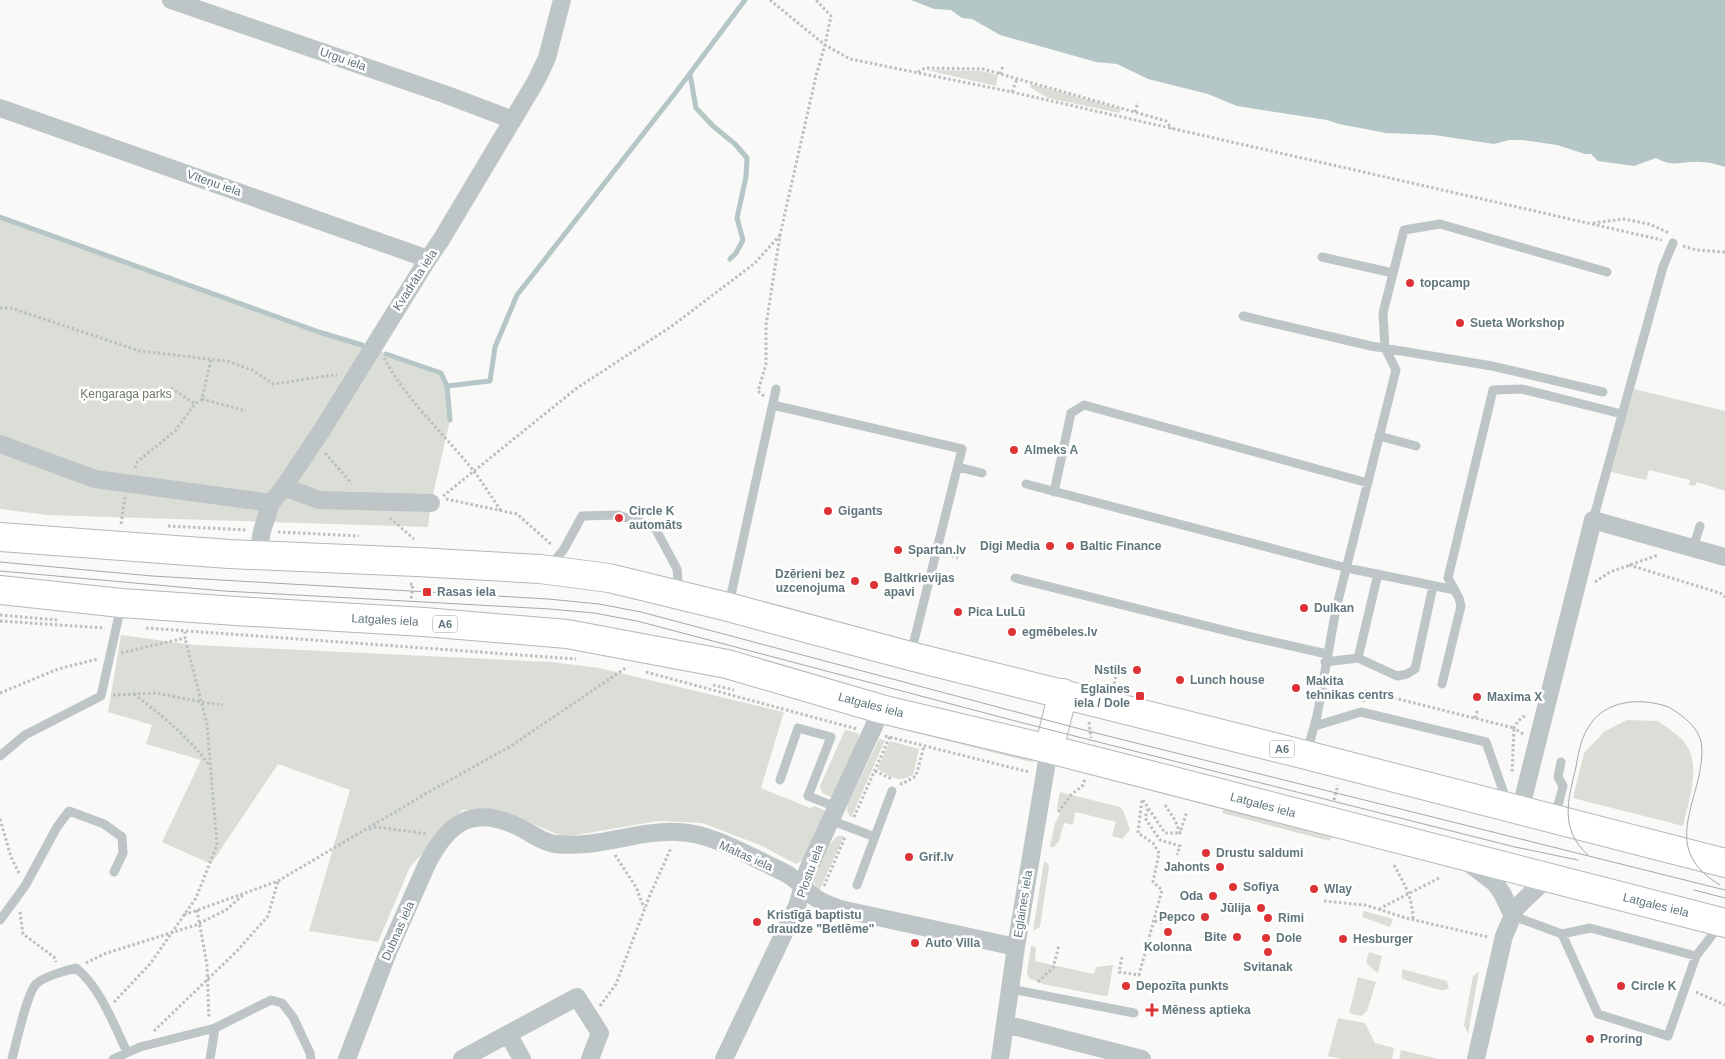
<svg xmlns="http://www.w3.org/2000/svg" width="1725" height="1059" font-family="Arial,sans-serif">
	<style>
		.green { fill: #dbded6 }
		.water { fill: #b5c6c7 }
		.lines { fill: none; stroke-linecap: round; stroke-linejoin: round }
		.stream { stroke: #b5c6c7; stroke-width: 5 }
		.trunk-casing { stroke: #b2b8ba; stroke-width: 30 }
		.path { stroke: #bbbfc1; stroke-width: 3; stroke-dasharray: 2.5 2.5; stroke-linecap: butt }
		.service { stroke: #bec5c7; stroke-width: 9 }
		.minor { stroke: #bec5c7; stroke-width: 18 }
		.trunk { stroke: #fff; stroke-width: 28 }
		.tram { stroke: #a0aaad; stroke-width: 1 }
		.poi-dot { fill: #dd3337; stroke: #fff; stroke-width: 2 }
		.labels { text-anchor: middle; stroke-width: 5; stroke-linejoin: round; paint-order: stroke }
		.shield { fill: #fff; stroke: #909fa3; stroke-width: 1 }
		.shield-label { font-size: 11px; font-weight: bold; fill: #60767b }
		.street-label { font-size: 12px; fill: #60767b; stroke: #fff }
		.poi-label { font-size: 12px; font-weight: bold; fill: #60767b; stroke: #fff; text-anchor: start }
		.park-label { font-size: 12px; fill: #6d7964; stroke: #fff }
	</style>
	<rect width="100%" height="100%" fill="#f9f9f7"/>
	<path class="green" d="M926,70l55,1 17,4 -2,11z
		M1031,84l90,25 -2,4 -71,-15 -18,-11z
		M0,217l319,115 43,13 79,28 6,13 3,34 -19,83 -3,24 -381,-12 -47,-6z
		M1634,389l91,22v80l-28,-9 -2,4 -6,-1 1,-5 -41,-10 -3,10 -35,-8z
		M121,635l73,10 358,17 47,6 185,44 -23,76 49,20 5,-2 11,5 -20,47 -10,6 -36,-19 -58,-22 -44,-2 -94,16 -65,-27h-37l-52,57 -32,75 -69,-11 41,-141 -72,-26 -67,100 -49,-22 39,-82 -55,-16 6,-19 -44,-13z
		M1627,720l31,1c9,7 23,15 29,25 14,22 1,56 -4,80l-110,-28 11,-45 21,-22z
		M898,726l129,31 8,6 -142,-36z
		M845,730l13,3 1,7 -23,52 -5,5 -9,-4 -2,-7z
		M879,739l6,1 -34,78 -4,-7 1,-7z
		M890,741l29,8 -6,26c-16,9 -22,1 -36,-6z
		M1060,792l60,15 3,3 7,20 -8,9 -10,-3 4,-14 -41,-10 -2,13 -9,-2 -5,18 -5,6h-4l5,-24 5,-9 -3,-7z
		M1229,808l104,28 -4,5 -107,-28 1,-3z
		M838,836h6l-25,55c-3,-4 -6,-9 -5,-14 2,-11 15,-36 24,-41z
		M1044,861l4,3 1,3 -9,60 -7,4z
		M1364,911l29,8 -3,8 -28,-10z
		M1031,946l5,1 -1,14 59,13 2,-7 17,-2 -5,30 -4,1 -61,-12 -14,-6 -2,-6z
		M1369,952l13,4 -4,17 -8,-6 -4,-5z
		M1402,969l45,12 2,7 -4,2h-5l-38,-11z
		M1479,971l-11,63 -4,-9 9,-49z
		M1358,977l18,5 -9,29 -6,5 -12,-3z
		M1338,1018l27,5 10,20 19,5 -2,11h-50l-14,-3z
		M1401,1050l38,9h-40z"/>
	<path class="water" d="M911,0h814v167c-10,-3 -20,-6 -31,-5 -18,0 -21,5 -38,-4l-22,8 -36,-5 -7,-7h-6l-28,-9 -35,-5h-13l-15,4 -60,-9 -48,-2 -47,-9 -12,-4 -90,-14 -29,-12 -60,-15 -31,-15 -21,-2 -96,-27 -28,-16 -10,-1 -11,-8 -17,-1z"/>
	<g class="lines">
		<path class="stream" d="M690,74l6,34 17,18 22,18 12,14 -1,19 -9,41 6,22 -7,13 -6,6
			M0,217l319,115 43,13
			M386,354l55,19 6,13
			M450,420l-3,-34 43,-5 5,-34 22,-52 159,-203 69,-92"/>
		<g class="trunk-casing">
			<path id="trunk" d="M0,537l229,17 188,8 123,7 69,9 119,29 182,49 396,99 419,108
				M0,590l121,13 115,8 188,11 143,12 160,30 154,45 168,40 676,174
				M1049,749l14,-56"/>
		</g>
		<path class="path" d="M770,0l55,45 25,14 162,33 650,148
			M918,72l7,-4 58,1 183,52 6,8
			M1000,74l3,-8
			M1012,92l5,-13
			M1135,112l3,-10
			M1593,223l31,-4 25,5 20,9
			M1683,246l13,4 29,2
			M0,308h11l129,43 87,10 25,9 21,14c22,-2 43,-8 64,-9
			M384,358c23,43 59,75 89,112 10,13 19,28 29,42
			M171,388l24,16
			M764,396l-6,-5 8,-27v-39l14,-90 36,-159 9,-31 6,-29 -15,-16
			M202,399l44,12
			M325,453l27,31
			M135,468l2,-6 38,-31 20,-27 7,-5 9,-40
			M443,496l134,-108 95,-62 83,-63 25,-28
			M446,499l71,15 35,31
			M390,518l24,21
			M121,524l4,-27
			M168,526l78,4
			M278,532l81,4
			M947,554l11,4
			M1629,565l91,28 5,4
			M1595,582l15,-10 48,-17
			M410,584h3l-2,16
			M0,615l57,5
			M0,621l105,7
			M146,628l430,31
			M121,653l64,-15v-6
			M646,672l211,57
			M1114,684l3,-13
			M713,685l21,5
			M0,693l58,-24 40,-10
			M134,694c28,22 55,43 75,71
			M113,695l43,-2 46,9 21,3
			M1363,702l3,-11 148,37 -2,45
			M1475,718l3,-9
			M1089,722l2,16
			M1523,734l-9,-6 4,-7 9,-7
			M885,736l144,36
			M875,771l17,8
			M900,783l2,1 14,-8 8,-30
			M1143,800l22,33h15
			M1334,800l4,-15
			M1165,805l10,15 5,13 7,-22
			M1148,809l-3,9 15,22 20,6 -3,9
			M1058,812l13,-17 12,-10 2,-6
			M854,817l36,-81
			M0,819l11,38 8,16
			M369,829l7,-2 52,7
			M615,855l21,32 8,21
			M1394,865c10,18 19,33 19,55
			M824,886l21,-49
			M1324,901l41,4 41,13 82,19
			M1379,909l62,-32
			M197,910l10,55 2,54
			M20,912l3,22 31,23 2,5
			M184,915l94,-34 156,-92 77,-43 116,-79
			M1155,921l7,2
			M1146,951l9,2
			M1122,957l-3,15 20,3 23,-85 -9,-8 6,-29 -6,-10 -15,-10 4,-34
			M86,963l18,-9 92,-29 30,-15 18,-16
			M1038,982l15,-14 6,-23
			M1696,992l29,13
			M114,1002l36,-38 46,-66 21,-53 -10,-121 -22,-86
			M600,1006l16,-22 34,-89 21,-47
			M154,1031l83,-80 31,-35 10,-35"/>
		<path class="service" d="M1322,257l71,16
			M1243,316l128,30 121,20 111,26
			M773,405l189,44 -51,204
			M1379,436l37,10
			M958,467l24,6
			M1026,484l321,84 108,22
			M1054,492l17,-79 13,-8 284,78
			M1593,520l70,-253 10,-24
			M1693,548l7,-22
			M551,565l13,-16 18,-33 36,-1 36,11 23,43 2,23
			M1015,578l228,57 84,19
			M729,604l47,-215
			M1358,658l20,-84
			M1325,662l33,-4 39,18 10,-2 8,-5 18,-83
			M1442,684l19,-78 -2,-8 -11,-20 45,-188 29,-1 100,25
			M1315,726l46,-14 125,30 21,60
			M1307,752l10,-36 19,-107 60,-239 -11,-22 -2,-35 21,-83 36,-6 167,48
			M0,756l25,-21 76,-39 20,-90
			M780,780l18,-52 33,9 -23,59 28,11
			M1555,817l8,-31 -5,-9 3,-15
			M830,820l45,17
			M857,885l35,-94
			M1513,916l49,18 28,-6 106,28
			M0,920l25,-34 32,-59 12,-16 35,13 18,13 1,16 -9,19
			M1562,934l36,80 70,22 28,-80 24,-31
			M1011,989l123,24
			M12,1059c4,-15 15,-66 24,-75 7,-7 31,-14 40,-16 24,19 38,57 51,84
			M113,1059l27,-12 75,-19 56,-28 11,3 11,14 17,36 1,6
			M210,1059l5,-31"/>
		<path class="minor" d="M171,0l276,95 66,25
			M0,108l428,151
			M0,444l95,35 176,24
			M284,487l35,13 112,3
			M258,554l4,-23 9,-28 13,-16 38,-57 106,-171 13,-19 95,-159 11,-23 15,-58
			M1520,811l73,-291 132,37
			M1466,861l29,22 7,10 11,23
			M1005,1024l137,35
			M508,1034l69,-37 23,36 -10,26
			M347,1059l41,-107 39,-88c22,-43 47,-60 94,-36 9,5 23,15 34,16 42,5 82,-14 123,-12 31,1 62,19 89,32 7,4 16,7 23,12 11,7 18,18 29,24 6,4 14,6 21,9l176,38
			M462,1059l46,-25 14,25
			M724,1059l73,-153 11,-37 66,-143 7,-17
			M1000,1059l16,-112 33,-198
			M1476,1059l28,-123 12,-28 31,-30"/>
		<use href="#trunk" class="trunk"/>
		<path class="tram" d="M0,562l152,14 396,23 51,5 42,8 443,118 641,160
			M0,571l224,20 326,18 44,4 43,8 386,102 492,124 63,13
			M1588,855c-29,-26 -20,-55 -12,-88 2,-12 5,-29 12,-39 14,-25 44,-30 70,-24 4,1 10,2 14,5 11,7 23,16 28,29 4,12 1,26 -1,38 -11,45 -29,79 21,109
			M1694,890l31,8"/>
	</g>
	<g class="poi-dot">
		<circle cx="1410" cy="283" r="5"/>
		<circle cx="1460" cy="323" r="5"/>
		<circle cx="1014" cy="450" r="5"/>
		<circle cx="828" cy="511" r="5"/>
		<circle cx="619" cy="518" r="5"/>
		<circle cx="1050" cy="546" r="5"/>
		<circle cx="1070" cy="546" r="5"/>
		<circle cx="898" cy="550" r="5"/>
		<circle cx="855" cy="581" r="5"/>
		<circle cx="874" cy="585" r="5"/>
		<rect x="422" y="587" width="10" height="10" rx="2.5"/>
		<circle cx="1304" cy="608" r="5"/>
		<circle cx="958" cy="612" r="5"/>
		<circle cx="1012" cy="632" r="5"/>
		<circle cx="1137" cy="670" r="5"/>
		<circle cx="1180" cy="680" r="5"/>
		<circle cx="1296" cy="688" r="5"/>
		<rect x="1135" y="691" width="10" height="10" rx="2.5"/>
		<circle cx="1477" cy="697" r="5"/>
		<circle cx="1206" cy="853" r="5"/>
		<circle cx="909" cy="857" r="5"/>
		<circle cx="1220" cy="867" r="5"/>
		<circle cx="1233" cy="887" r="5"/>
		<circle cx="1314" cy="889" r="5"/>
		<circle cx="1213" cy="896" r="5"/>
		<circle cx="1261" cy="908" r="5"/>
		<circle cx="1205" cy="917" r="5"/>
		<circle cx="1268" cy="918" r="5"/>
		<circle cx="757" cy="922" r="5"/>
		<circle cx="1168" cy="932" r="5"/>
		<circle cx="1237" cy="937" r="5"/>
		<circle cx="1266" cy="938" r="5"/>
		<circle cx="1343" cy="939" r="5"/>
		<circle cx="915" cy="943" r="5"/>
		<circle cx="1268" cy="952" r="5"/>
		<circle cx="1126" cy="986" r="5"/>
		<circle cx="1621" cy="986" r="5"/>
		<path d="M1149.5 1002.5h5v5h5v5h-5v5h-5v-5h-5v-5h5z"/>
		<circle cx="1590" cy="1039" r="5"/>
	</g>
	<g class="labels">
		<g class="shield">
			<rect x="432.5" y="615.5" width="25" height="17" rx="4"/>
			<rect x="1269.5" y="740.5" width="25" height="17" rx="4"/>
		</g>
		<g class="shield-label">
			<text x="445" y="628">A6</text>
			<text x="1282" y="753">A6</text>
		</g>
		<g class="street-label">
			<text transform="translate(343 59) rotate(19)" y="4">Urgu iela</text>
			<text transform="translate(214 183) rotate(19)" y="4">Vīteņu iela</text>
			<text transform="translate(415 280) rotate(-57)" y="4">Kvadrāta iela</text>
			<text transform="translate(385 620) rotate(3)" y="4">Latgales iela</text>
			<text transform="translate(871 705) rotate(15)" y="4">Latgales iela</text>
			<text transform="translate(1263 805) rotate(15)" y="4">Latgales iela</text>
			<text transform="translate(746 856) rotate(24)" y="4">Maltas iela</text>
			<text transform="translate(810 871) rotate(-70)" y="4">Plostu iela</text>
			<text transform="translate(1023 904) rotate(-81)" y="4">Eglaines iela</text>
			<text transform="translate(1656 905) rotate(14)" y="4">Latgales iela</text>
			<text transform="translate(398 931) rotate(-66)" y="4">Dubnas iela</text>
		</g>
		<g class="poi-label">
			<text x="1420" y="287">topcamp</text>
			<text x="1470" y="327">Sueta Workshop</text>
			<text x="1024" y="454">Almeks A</text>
			<text x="629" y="515">Circle K<tspan x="629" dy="14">automāts</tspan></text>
			<text x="838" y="515">Gigants</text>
			<text x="1040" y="550" text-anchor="end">Digi Media</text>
			<text x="1080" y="550">Baltic Finance</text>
			<text x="908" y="554">Spartan.lv</text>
			<text x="845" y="578" text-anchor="end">Dzērieni bez<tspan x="845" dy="14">uzcenojuma</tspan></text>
			<text x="884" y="582">Baltkrievijas<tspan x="884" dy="14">apavi</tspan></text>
			<text x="437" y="596">Rasas iela</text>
			<text x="1314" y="612">Dulkan</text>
			<text x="968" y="616">Pica LuLū</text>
			<text x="1022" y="636">egmēbeles.lv</text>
			<text x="1127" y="674" text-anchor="end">Nstils</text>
			<text x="1190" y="684">Lunch house</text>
			<text x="1306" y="685">Makita<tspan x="1306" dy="14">tehnikas centrs</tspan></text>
			<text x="1130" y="693" text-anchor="end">Eglaines<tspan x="1130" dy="14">iela / Dole</tspan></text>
			<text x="1487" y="701">Maxima X</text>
			<text x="1216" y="857">Drustu saldumi</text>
			<text x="919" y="861">Grif.lv</text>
			<text x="1210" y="871" text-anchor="end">Jahonts</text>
			<text x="1243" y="891">Sofiya</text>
			<text x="1324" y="893">Wlay</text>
			<text x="1203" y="900" text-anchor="end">Oda</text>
			<text x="1251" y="912" text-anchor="end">Jūlija</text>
			<text x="767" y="919">Kristīgā baptistu<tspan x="767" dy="14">draudze "Betlēme"</tspan></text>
			<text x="1195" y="921" text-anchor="end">Pepco</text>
			<text x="1278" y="922">Rimi</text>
			<text x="1227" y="941" text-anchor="end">Bite</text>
			<text x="1276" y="942">Dole</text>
			<text x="1353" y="943">Hesburger</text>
			<text x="925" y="947">Auto Villa</text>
			<text x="1168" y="951" text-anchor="middle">Kolonna</text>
			<text x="1268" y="971" text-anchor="middle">Svitanak</text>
			<text x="1136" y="990">Depozīta punkts</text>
			<text x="1631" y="990">Circle K</text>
			<text x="1162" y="1014">Mēness aptieka</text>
			<text x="1600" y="1043">Proring</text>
		</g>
		<g class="park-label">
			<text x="126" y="398">Ķengaraga parks</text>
		</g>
	</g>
</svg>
